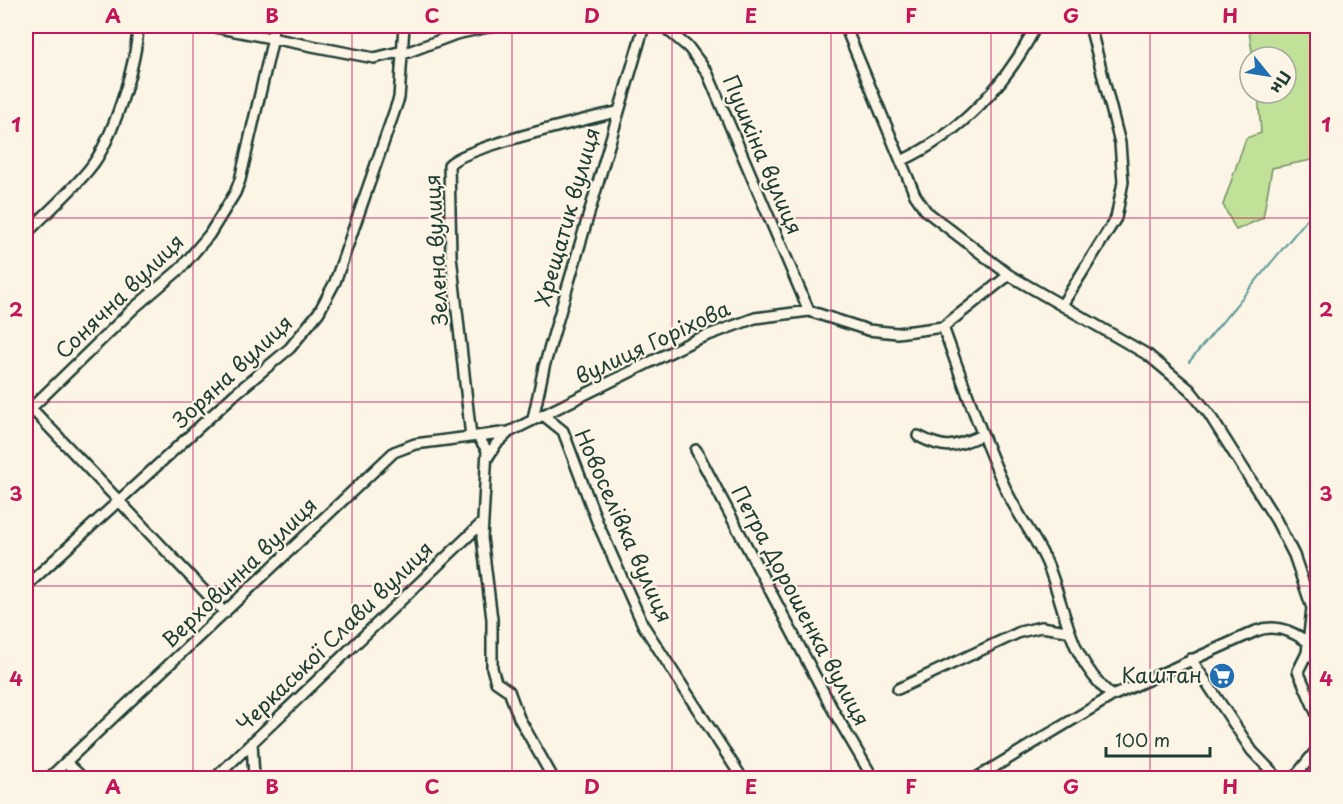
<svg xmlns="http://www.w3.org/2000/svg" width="1343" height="804" font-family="'Playpen Sans',sans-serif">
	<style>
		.green { fill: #c1e199; stroke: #708f66; stroke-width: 1.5 }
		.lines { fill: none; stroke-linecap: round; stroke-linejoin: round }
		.stream { stroke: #5f9c9c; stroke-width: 2 }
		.minor-casing { stroke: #1f3d34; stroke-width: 14 }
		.minor { stroke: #fcf5e5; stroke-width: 9 }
		.grid { fill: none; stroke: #c2185b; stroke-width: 1.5; stroke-opacity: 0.55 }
		.labels { text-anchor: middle; stroke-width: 4.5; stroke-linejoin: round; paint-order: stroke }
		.street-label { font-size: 21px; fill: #1f3d34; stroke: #fcf5e5 }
		.poi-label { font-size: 21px; fill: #1f3d34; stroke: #fcf5e5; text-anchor: end }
		.neatline { fill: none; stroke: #c2185b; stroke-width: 2 }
		.grid-label { font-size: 20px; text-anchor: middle; font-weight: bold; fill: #c2185b }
	</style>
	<rect width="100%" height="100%" fill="#fcf5e5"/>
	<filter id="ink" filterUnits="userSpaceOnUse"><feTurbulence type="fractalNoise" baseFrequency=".0167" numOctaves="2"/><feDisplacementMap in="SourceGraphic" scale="12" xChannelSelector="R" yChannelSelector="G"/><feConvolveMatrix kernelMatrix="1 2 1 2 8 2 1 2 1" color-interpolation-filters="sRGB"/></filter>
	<g filter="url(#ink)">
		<path class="green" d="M1248,26h69v133l-45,9 -9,50 -27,12 -13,-25 23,-67 15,-5 -3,-40h28v-36h-33z"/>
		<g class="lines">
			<path class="stream" d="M1189,362l129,-156"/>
			<g class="minor-casing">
				<path id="minor" d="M209,26l165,32 29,-7
					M663,26l26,22 18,24 102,239
					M845,26l70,169 11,16 83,64 139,80 42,35 19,24 67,106 18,35 18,53 -5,45 11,8
					M403,54l53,-20 37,-8
					M901,161c59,-27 106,-77 135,-135
					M26,234c21,-22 45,-42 64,-66 23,-28 47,-106 48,-142
					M1062,305l54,-87 7,-36 -3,-39 -30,-117
					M943,327c20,55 39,111 64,165 12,25 29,46 40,71 21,51 20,93 65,133
					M31,408l194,205
					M26,413l108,-105 46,-39 29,-34 26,-42 5,-13 33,-142 -1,-12
					M543,415l20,16 35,93 45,101 99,153
					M533,419l11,-52 100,-341
					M918,436c29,15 35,11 64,-1
					M471,437l-20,-181 -2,-91c13,-17 139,-46 167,-53
					M478,437l9,13 -5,88 10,81v49l4,14 13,9 10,27 34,60
					M696,450l137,260 40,68
					M488,457l8,-13 12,-11
					M26,586l209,-192 55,-46 29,-36 16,-30 64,-184 5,-72
					M1307,653l-9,18 20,46
					M1191,659l61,92 26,27
					M898,689l122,-57 21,-5 26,4
					M252,742l2,36
					M66,762l17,16
					M49,778l345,-326 21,-8 94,-12 186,-92 60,-22 54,-7 59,19 29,3 46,-6 66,-52
					M215,778l267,-255
					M976,778l136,-82 144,-65c23,-9 43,4 62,18
					M1294,778l24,-30"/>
			</g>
			<use href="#minor" class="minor"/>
		</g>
	</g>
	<path class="grid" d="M193,26v752M352,26v752M512,26v752M672,26v752M831,26v752M991,26v752M1150,26v752M26,218h1292M26,402h1292M26,586h1292"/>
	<defs>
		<g id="supermarket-disc" transform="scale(1.35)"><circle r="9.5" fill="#1f6fb2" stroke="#fcf5e5"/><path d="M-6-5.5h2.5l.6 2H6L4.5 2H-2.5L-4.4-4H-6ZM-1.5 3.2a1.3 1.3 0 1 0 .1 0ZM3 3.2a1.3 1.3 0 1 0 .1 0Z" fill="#fff"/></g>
	</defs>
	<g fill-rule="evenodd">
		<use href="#supermarket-disc" x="1222" y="676"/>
	</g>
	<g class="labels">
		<g class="street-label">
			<text transform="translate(762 155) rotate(67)" y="7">Пушкіна вулиця</text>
			<text transform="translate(568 217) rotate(-74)" y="7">Хрещатик вулиця</text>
			<text transform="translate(437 250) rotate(-93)" y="7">Зелена вулиця</text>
			<text transform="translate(120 297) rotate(-44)" y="7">Сонячна вулиця</text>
			<text transform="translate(653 343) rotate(-25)" y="7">вулиця Горіхова</text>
			<text transform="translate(233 372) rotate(-43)" y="7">Зоряна вулиця</text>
			<text transform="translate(623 526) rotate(66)" y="7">Новоселівка вулиця</text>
			<text transform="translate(240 573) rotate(-44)" y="7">Верховинна вулиця</text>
			<text transform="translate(800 606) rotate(62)" y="7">Петра Дорошенка вулиця</text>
			<text transform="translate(335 637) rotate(-44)" y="7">Черкаської Слави вулиця</text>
		</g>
		<g class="poi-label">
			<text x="1202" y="683">Каштан</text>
		</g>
	</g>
	<rect width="1343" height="804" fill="none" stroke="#fcf5e5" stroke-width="66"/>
	<g transform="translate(1268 75) rotate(120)"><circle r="28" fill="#fcf5e5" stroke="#a4ab9e" stroke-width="1.5"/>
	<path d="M0-4.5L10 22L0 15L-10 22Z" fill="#1f6fb2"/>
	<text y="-9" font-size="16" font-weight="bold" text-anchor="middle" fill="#1f3d34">Пн</text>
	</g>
	<path d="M1106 747v9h104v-9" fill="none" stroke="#1f3d34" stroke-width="3"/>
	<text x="1115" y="747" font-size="18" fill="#1f3d34" stroke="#fcf5e5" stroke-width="4.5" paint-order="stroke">100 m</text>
	<rect x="33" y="33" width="1277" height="738" class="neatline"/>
	<g class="grid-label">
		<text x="113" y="23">A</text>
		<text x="272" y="23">B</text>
		<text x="432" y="23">C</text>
		<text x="592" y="23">D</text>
		<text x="751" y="23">E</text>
		<text x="911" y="23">F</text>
		<text x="1071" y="23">G</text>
		<text x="1230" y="23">H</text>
		<text x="16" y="132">1</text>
		<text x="1326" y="132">1</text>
		<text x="16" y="317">2</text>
		<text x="1326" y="317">2</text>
		<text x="16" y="501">3</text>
		<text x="1326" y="501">3</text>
		<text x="16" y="686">4</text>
		<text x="1326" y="686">4</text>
		<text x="113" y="794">A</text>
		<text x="272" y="794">B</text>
		<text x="432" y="794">C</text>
		<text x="592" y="794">D</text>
		<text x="751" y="794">E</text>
		<text x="911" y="794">F</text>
		<text x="1071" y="794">G</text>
		<text x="1230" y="794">H</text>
	</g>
</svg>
